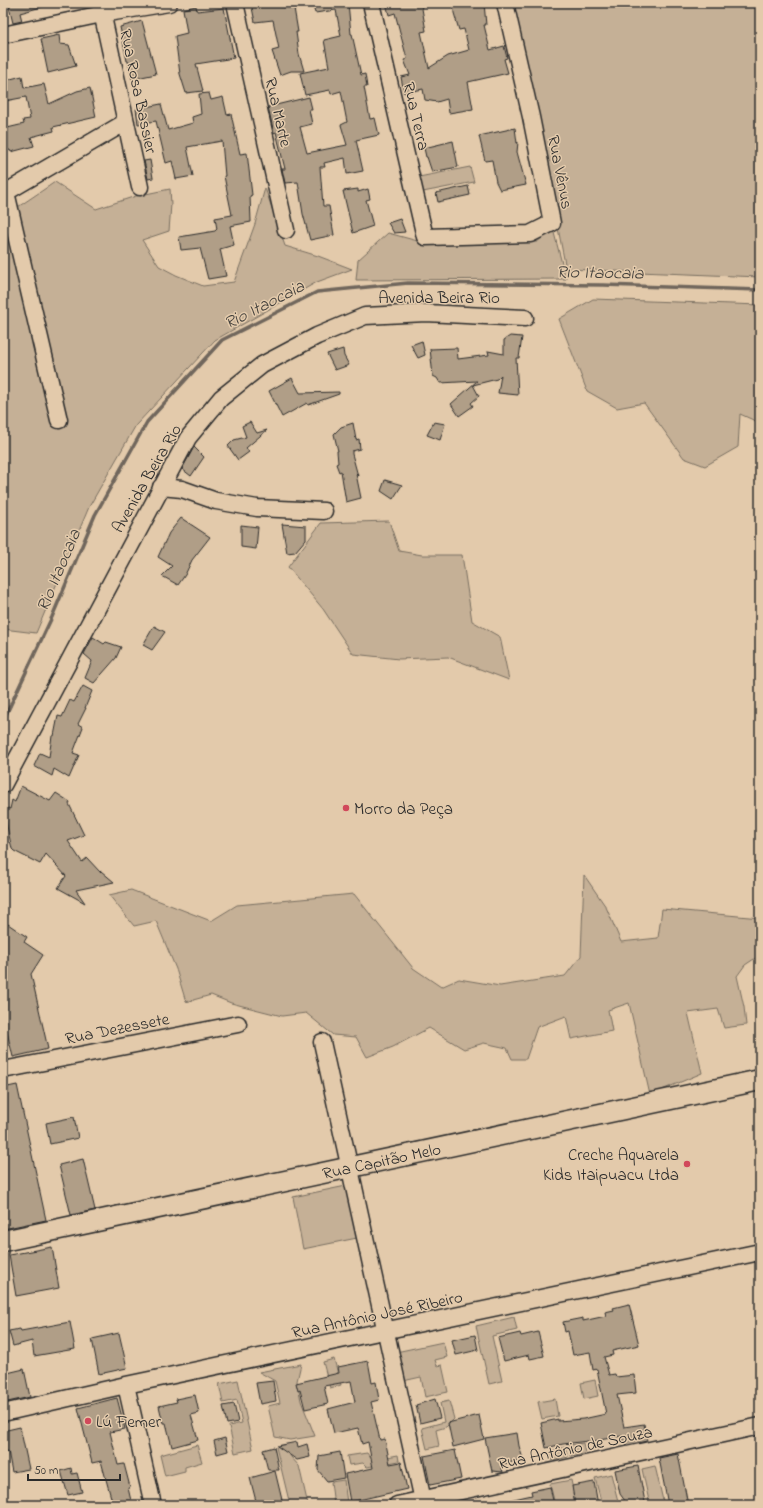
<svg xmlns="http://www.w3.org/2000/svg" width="763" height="1508" font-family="'Indie Flower',sans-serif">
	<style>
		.green { fill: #c5b096; stroke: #786e60 }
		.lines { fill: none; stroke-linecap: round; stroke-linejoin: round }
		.stream { stroke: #6f665b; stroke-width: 3.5 }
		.building { fill: #b09e87; stroke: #2b2b2b }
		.minor-casing { stroke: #2b2b2b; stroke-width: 19 }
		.major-casing { stroke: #2b2b2b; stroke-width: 23 }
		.minor { stroke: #e3caab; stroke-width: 16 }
		.major { stroke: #e3caab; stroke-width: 20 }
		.poi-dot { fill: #d1495b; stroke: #e3caab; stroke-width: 1.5 }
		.labels { text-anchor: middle; stroke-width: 3; stroke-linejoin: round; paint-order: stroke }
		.street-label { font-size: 17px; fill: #2b2b2b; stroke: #e3caab }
		.poi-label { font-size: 17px; fill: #2b2b2b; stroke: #e3caab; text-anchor: start }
		.water-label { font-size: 18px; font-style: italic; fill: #423f3b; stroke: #e3caab }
	</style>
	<rect width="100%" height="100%" fill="#e3caab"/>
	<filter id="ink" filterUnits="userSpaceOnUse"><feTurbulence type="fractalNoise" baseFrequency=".025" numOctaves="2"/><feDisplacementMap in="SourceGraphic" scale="8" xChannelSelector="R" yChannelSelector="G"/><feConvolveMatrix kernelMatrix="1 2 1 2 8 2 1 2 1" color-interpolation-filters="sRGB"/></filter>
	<g filter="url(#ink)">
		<path class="green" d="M514,3h246v274l-194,-8z
			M470,167l4,15 -51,10 -4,-15z
			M55,182l41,27 40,-13 34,-7 1,15 -2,27 -27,9 17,26 17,9 27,11 31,-4 21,-58 10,-36 20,58 33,10 34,13 -35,13 -102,58 -79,85 -47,82 -53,126 -33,-4v-412z
			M553,229l13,50 -210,1 2,-20 30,-27 37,10 112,-1z
			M593,299l167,6v118l-20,-9 -2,33 -33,19 -21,-8 -40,-55 -27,5 -30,-17 -28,-72z
			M389,521l10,30 23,4h40l10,66 28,16 9,43 -61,-23 -49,2 -46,-5 -30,-45 -35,-42 33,-44z
			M584,875l22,32 15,35 37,-4 4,-29 98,9v37l-15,10 -8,11 7,31 2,18 -22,3 -6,-19 -30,4 14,60 -52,22 -21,-92 -21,7 4,21 -41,8 -5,-23 -29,11 -11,32h-14l-5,-11 -23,-5 -20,6 -35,-21 -36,19 -26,10 -11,-20 -23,-2 -27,-22 -24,3 -51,-13 -20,-8 -25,7 -10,-33 -20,-48 -22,5 -25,-31 22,-5 80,31 26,-16 117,-11 59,74 28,19 18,-8 41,7 65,-10 16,-20z
			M346,1186l11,52 -54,11 -10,-52z
			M514,1317l3,13 -25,6 10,45 -13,3 -13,-58z
			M443,1342l4,15 -12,3 2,6 5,-1 6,27 -23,5 -4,-20 -18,4 -7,-29z
			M334,1359l7,26 -11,3 -7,-26z
			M301,1364l-4,17 4,20 14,35 -25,4 -15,-3 -7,-31 12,-3 -5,-22 -16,-9z
			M238,1380l15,69 -18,4 -6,-27 13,-3 -5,-23 -14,3 -4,-19z
			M595,1380l3,16 -14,3 -3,-16z
			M555,1399l3,17 -16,3 -4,-17z
			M449,1401l5,18 -8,8 -10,3 3,16 -12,3 -5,-21 22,-6 -4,-19z
			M583,1443l2,11 -14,2 -1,-11z
			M288,1444l3,13 8,9 9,39h-18l-14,-58z
			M197,1445l5,17 -17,5v4l-20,5 -5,-21z
			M565,1447l3,10 -15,4 -2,-10z
			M367,1453l5,7 26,-5 1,6 -32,6 -4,-4 -14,2 -2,-9z
			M655,1466l9,39h-31l16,-4 -7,-32z
			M611,1474l8,31h-17l-7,-27z
			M344,1480l3,23 -13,2 -3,-23z
			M571,1480l5,25h-21l-5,-21z"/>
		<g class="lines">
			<path class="stream" d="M3,721l49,-104 43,-102 52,-93 75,-82 95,-48 91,-9 195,2 157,5"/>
		</g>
		<path class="building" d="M8,3h37v3l-25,7 2,8 -9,2z
			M251,3h22l1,3 20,2 4,24h-2l3,22 5,17h-13l-11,4 -8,-24 7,-2 -6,-29 -18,2z
			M312,3h36l3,31h1l9,41 4,-1 2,13h-3l6,32 5,-1 4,17 -23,5 7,31 -16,3 -2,-16 -21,5 1,4h-5l3,39h6l5,29 -24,5 -7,-26 -5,-32 -13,1 -3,-14h3l-9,-37 -2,1 -6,-26 41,-10 3,12h-3l3,15 -12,3 7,26 40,-8 -6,-20 6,-3 -6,-31 -10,3 -1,-4 -25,5 -5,-22 29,-6 -5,-27 17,-4 -5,-26 -21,3z
			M386,3h35l5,28 -5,1 8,36 19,-12 21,-6 -5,-21 -5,1 -5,-17 -1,-10h31l2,22h-2l6,25 14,-4 3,12 -3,1 4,14 -40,9 5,27 -24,4 -2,-14 -10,3 -12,-2 -2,-11 -19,4 -3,-16 9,-2 -6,-15 3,-1 -12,-46 -6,2z
			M196,6l1,5 27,-3 10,50 -38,6 7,27 -17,2 -6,-19 -5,-38 12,-3 -4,-24z
			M142,21l14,53 -24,5 -4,-18h-1l-7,-34z
			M59,35l1,9 9,1 7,21 -28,7 -7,-34z
			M22,76l2,12 20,-4 5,20 28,-13 13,-3 6,29 -43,10 1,4 -23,6 3,9 -23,6 -1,-2 -5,1 -2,-22 21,-5 -1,-4 7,-1 -4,-22 -21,4 -2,-8h3l-3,-12z
			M209,93l2,7 12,-3 4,18 4,-1 9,40 7,-1 5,42 -2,1 1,26 -21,4 4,19 -14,4 6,27 -18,3 -8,-31 -19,2 -2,-13 36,-6 2,-2 -2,-11 17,-3 -8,-39h1l-3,-35 -35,6 6,29 -17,3 -4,-18 -6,2 -10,-42 -18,3 -2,-15 25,-5 7,26 25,-7 -1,-6 9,-3 -2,-20z
			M515,128l2,15 1,-1 -1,10 9,33 -26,5 -4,-8 -4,-22 -7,1 -6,-25z
			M453,141l5,26 -26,5 -5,-15h-1l-2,-9z
			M150,160l3,18 -5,1 -4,-18z
			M468,186l2,9 -32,7 -2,-9z
			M358,189v3l10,-3 2,10 -4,1 7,26 -20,7 -10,-42z
			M400,219l5,13 -11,1 -6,-10z
			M510,336l12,1 -3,21h-3l2,37 -20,-2 3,-18 -4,4 -24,6 6,11 -8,7 2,3 -14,10 -8,-12 26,-23 -37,2 -3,-5 -4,-2 -3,-27 27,-1 1,11 31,-4 -1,-4 16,3v-14z
			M422,341l3,14 -7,3 -7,-13z
			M343,349l1,7 5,9 -14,5 -8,-16z
			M292,378l8,15 39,-1v2l-31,11 -1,-2 -25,14 -13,-26z
			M250,422l7,11 10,-3 -21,18 3,4 -11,8 -10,-14 6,-6 12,-3 -4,-11z
			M434,422l11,2 -5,16 -13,-5z
			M353,423l3,17 3,-1 1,10 -8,2v3l6,22 -2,-2 5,24 -15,4 -5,-31 -2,1 -3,-8 2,-1 -1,-12h1l-4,-17 7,-7z
			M194,447l10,10 -13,19 -9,-7z
			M385,480l17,5 -9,14 -12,-8z
			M181,518l29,19 -18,23 -7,15 -7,10 -16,-9 10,-10 -14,-9 11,-24z
			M282,524l24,2v13l-11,13 -8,1z
			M241,525l17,2 -2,22 -15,-2z
			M154,626l11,6 -13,18 -9,-5z
			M93,637l11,7 2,-2 15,5 -5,11 -22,25 -9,-5 7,-17 -8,-7z
			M83,686l9,5 -7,17h1l-8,16 5,3 -10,26 6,2 -10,23 -15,-9 -2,7 -18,-10 6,-13 9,4 3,-21h2l4,-20 4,1 8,-17 4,2z
			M21,786l29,15 6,-8 14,9 -1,2 15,31 -16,6 14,21 5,-4 13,14 1,-1 13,11 -38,8 9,13 -27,-15 8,-12 -20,-22 -6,10 -26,-13 -2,-2 -7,-32 3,-9 2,1 2,-9 3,2z
			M8,924l19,13 -3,5 19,13 -12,19 17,75 -35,8 -10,-42v-84z
			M17,1085l29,135 -43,9v-141z
			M74,1117l4,21 -28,6 -4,-21z
			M83,1159l12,51 -24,5 -12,-50z
			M52,1247l7,41 -43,8 -7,-41z
			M629,1304l10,41 -27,6 1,4 -9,2 5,18 6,-1 1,3 18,-2 2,18 -19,2 7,32 20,-3 3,17 -20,4 -4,-3 -1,-6 -34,6v-1l-25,3 -17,4 -5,-25 17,-4v2l25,-2 23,-5 -9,-45 -4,1 -3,-18 -17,3 -5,-24 -3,1 -2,-10 20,-4v3l23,-5 -1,-4 9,-2 -1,-2z
			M70,1322l5,27 -41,7 -2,-15 -19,5 -4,-15 11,-2 1,2z
			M538,1332l6,24 -14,3 -1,-4 -25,6 -6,-23 22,-5 1,3z
			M119,1333l8,35 -28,6 -7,-35z
			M475,1335l3,15 -22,5 -4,-15z
			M368,1361l4,22 4,-1 3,18 -8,2 9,38 5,-1 5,25 11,-2 6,27 -57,13 -5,-28 28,-6 -5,-26 -6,2 -4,-16 -24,5 -6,-24 27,-7 -4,-21 -27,5 4,18 -23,5 -5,-19 -2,1 -2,-8 43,-10 -1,-6z
			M24,1369l6,28 -27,6v-29z
			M273,1381l3,20 -16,3 -4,-21z
			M195,1395l4,18 -8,2 7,25 -26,7 -6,-24h-3l-4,-17 18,-4 -1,-3z
			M117,1398l8,31 -15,3 8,33 6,-1 6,23 -2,1 4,17h-19l-12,-44 -9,2 -14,-55z
			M435,1399l5,19 -20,5 -4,-18z
			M234,1404l4,18 -11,2 -4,-18z
			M479,1415l5,24 -31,8 -5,-24z
			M20,1427l9,42 -17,3 -4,-21 -5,1v-10h3l-3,-11z
			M517,1433l2,13 4,13 -22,6 2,7 -11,-1 -7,-33z
			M225,1438l3,13 -11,3 -3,-13z
			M297,1442l1,5 9,-3 3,13 -13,3 -20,-14z
			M274,1447l5,23h-11l-5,-20z
			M455,1450l6,29 -31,6 -6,-29z
			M340,1452l4,26 -17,3 -9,-11 1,-14z
			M678,1454l10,51h-20l-9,-47z
			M638,1466l7,36 -17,3 -8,-11 -5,-24z
			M71,1468l1,6 5,-1 5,19 -14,3 -7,-24z
			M275,1471l7,29 -25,5 -7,-27z
			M594,1482l4,23h-23l-3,-19z
			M550,1487l4,18h-49v-4l27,-6 -1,-4z"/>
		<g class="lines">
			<g class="minor-casing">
				<path id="minor" d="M100,3l40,184
					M235,3l51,227
					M371,3l54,234 105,-3 22,-11 -21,-106 -26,-114
					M3,35l99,-21 67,-11
					M6,192l53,228
					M3,194l123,-72
					M161,487l21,2 34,12 41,7 67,3
					M3,785l185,-347 33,-40 41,-33 55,-29 48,-20 61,-3 99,5
					M322,1042l102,463
					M3,1070l235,-46
					M126,1385l27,120
					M3,1413l123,-28 634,-133
					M397,1505l363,-79"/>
			</g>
			<g class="major-casing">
				<g id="major">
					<path id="s1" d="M3,1241l757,-161"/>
				</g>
			</g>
			<use href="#minor" class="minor"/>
			<use href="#major" class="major"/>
		</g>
	</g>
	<g class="poi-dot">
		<circle cx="346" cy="808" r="4"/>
		<circle cx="687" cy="1164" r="4"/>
		<circle cx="88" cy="1421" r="4"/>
	</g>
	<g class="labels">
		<g class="street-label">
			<text transform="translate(139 91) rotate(78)" y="6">Rua Rosa Bassier</text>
			<text transform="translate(279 112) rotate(77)" y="6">Rua Marte</text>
			<text transform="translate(417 116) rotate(77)" y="6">Rua Terra</text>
			<text transform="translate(561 172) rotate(79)" y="6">Rua Vênus</text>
			<text x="439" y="303">Avenida Beira Rio</text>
			<text transform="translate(146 478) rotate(-60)" y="6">Avenida Beira Rio</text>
			<text transform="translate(117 1028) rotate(-11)" y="6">Rua Dezessete</text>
			<text dy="6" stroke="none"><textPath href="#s1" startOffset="387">Rua Capitão Melo</textPath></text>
			<text transform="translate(377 1314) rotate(-12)" y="6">Rua Antônio José Ribeiro</text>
			<text transform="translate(575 1447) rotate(-12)" y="6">Rua Antônio de Souza</text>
		</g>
		<g class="poi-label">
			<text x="354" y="814">Morro da Peça</text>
			<text x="679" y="1160" text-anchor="end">Creche Aquarela<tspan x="679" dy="20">Kids Itaipuacu Ltda</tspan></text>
			<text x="96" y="1427">Lú Femer</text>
		</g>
		<g class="water-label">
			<text transform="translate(600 272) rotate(1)" y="6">Rio Itaocaia</text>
			<text transform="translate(264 304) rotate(-27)" y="6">Rio Itaocaia</text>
			<text transform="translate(58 570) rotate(-67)" y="6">Rio Itaocaia</text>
		</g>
	</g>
	<rect width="763" height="1508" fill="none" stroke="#e3caab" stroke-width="16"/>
	<rect x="8" y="8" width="747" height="1492" fill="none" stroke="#2b2b2b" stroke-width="1.5" filter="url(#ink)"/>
	<path d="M28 1474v6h92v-6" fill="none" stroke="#2b2b2b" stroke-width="2"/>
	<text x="34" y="1474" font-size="12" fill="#2b2b2b" stroke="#e3caab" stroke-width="3" paint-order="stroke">50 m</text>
</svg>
